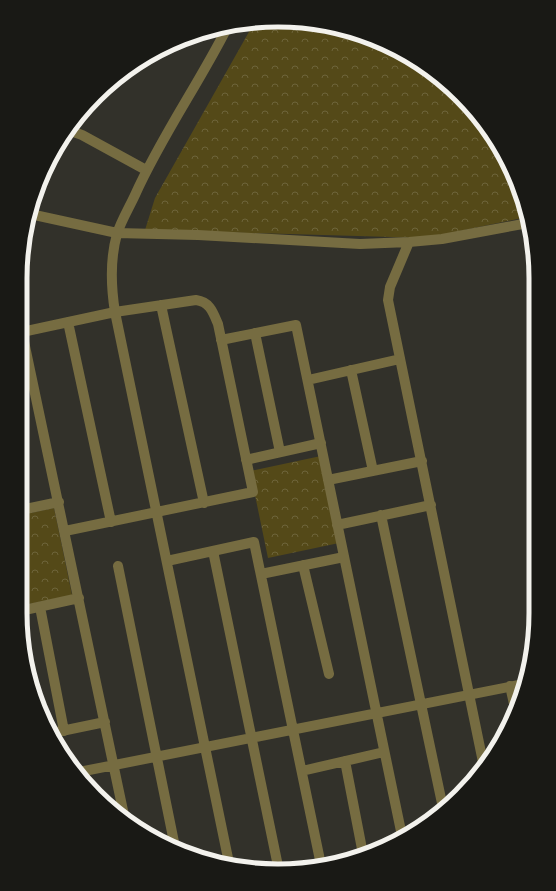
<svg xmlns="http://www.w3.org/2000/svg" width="556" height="891" font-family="'Varela Round',sans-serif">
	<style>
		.park { fill: url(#park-crowns) }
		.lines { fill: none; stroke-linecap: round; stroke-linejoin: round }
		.minor { stroke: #766c41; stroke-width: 10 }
		.rim { fill: none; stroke: #f3f2ed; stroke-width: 5 }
	</style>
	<defs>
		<pattern id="park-crowns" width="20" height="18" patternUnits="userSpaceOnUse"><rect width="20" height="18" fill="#544918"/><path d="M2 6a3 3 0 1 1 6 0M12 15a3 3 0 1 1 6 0" fill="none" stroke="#6d643a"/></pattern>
	</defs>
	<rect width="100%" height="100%" fill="#32312a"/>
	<path class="park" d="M254,23l91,6 90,44 67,76 20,46 5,22 -101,21 -281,-8 10,-32z
		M321,456l18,87 -71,15 -18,-87z
		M54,508l18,87 -52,11 1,-91z"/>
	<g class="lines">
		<path class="minor" d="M227,28c-29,57 -66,109 -92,167 -6,13 -14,26 -18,39 -7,25 -6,53 -2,78l114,551
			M68,130l14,5 64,35
			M30,214l87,19 81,2 162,9 49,-2 33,-3 86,-16
			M409,242l-19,45 -2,13 96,467
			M161,305l43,198
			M68,322l43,200
			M22,332l93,-20 81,-12c14,2 17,12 22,24l35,168 -188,39
			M22,332l103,488
			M255,333l25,119
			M221,340l75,-15 106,511
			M351,370l22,101
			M308,380l92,-21
			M246,460l75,-17
			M328,480l94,-19
			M21,510l38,-8
			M381,515l62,293
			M337,525l94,-20
			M213,551l66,320
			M167,561l87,-19 67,323
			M303,565l26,109
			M118,566l57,281
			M261,574l83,-17
			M40,607l24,124
			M20,611l59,-13
			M510,686l6,27
			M52,733l53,-11
			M345,761l18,93
			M302,771l82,-19
			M79,772l445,-88"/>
	</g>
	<path d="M0 0H556V891H0ZM278 27H278A251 251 0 0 1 529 278V613A251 251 0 0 1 278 864H278A251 251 0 0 1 27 613V278A251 251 0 0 1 278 27Z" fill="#191915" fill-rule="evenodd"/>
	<path class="rim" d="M278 27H278A251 251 0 0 1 529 278V613A251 251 0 0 1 278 864H278A251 251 0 0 1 27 613V278A251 251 0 0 1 278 27Z"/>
</svg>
